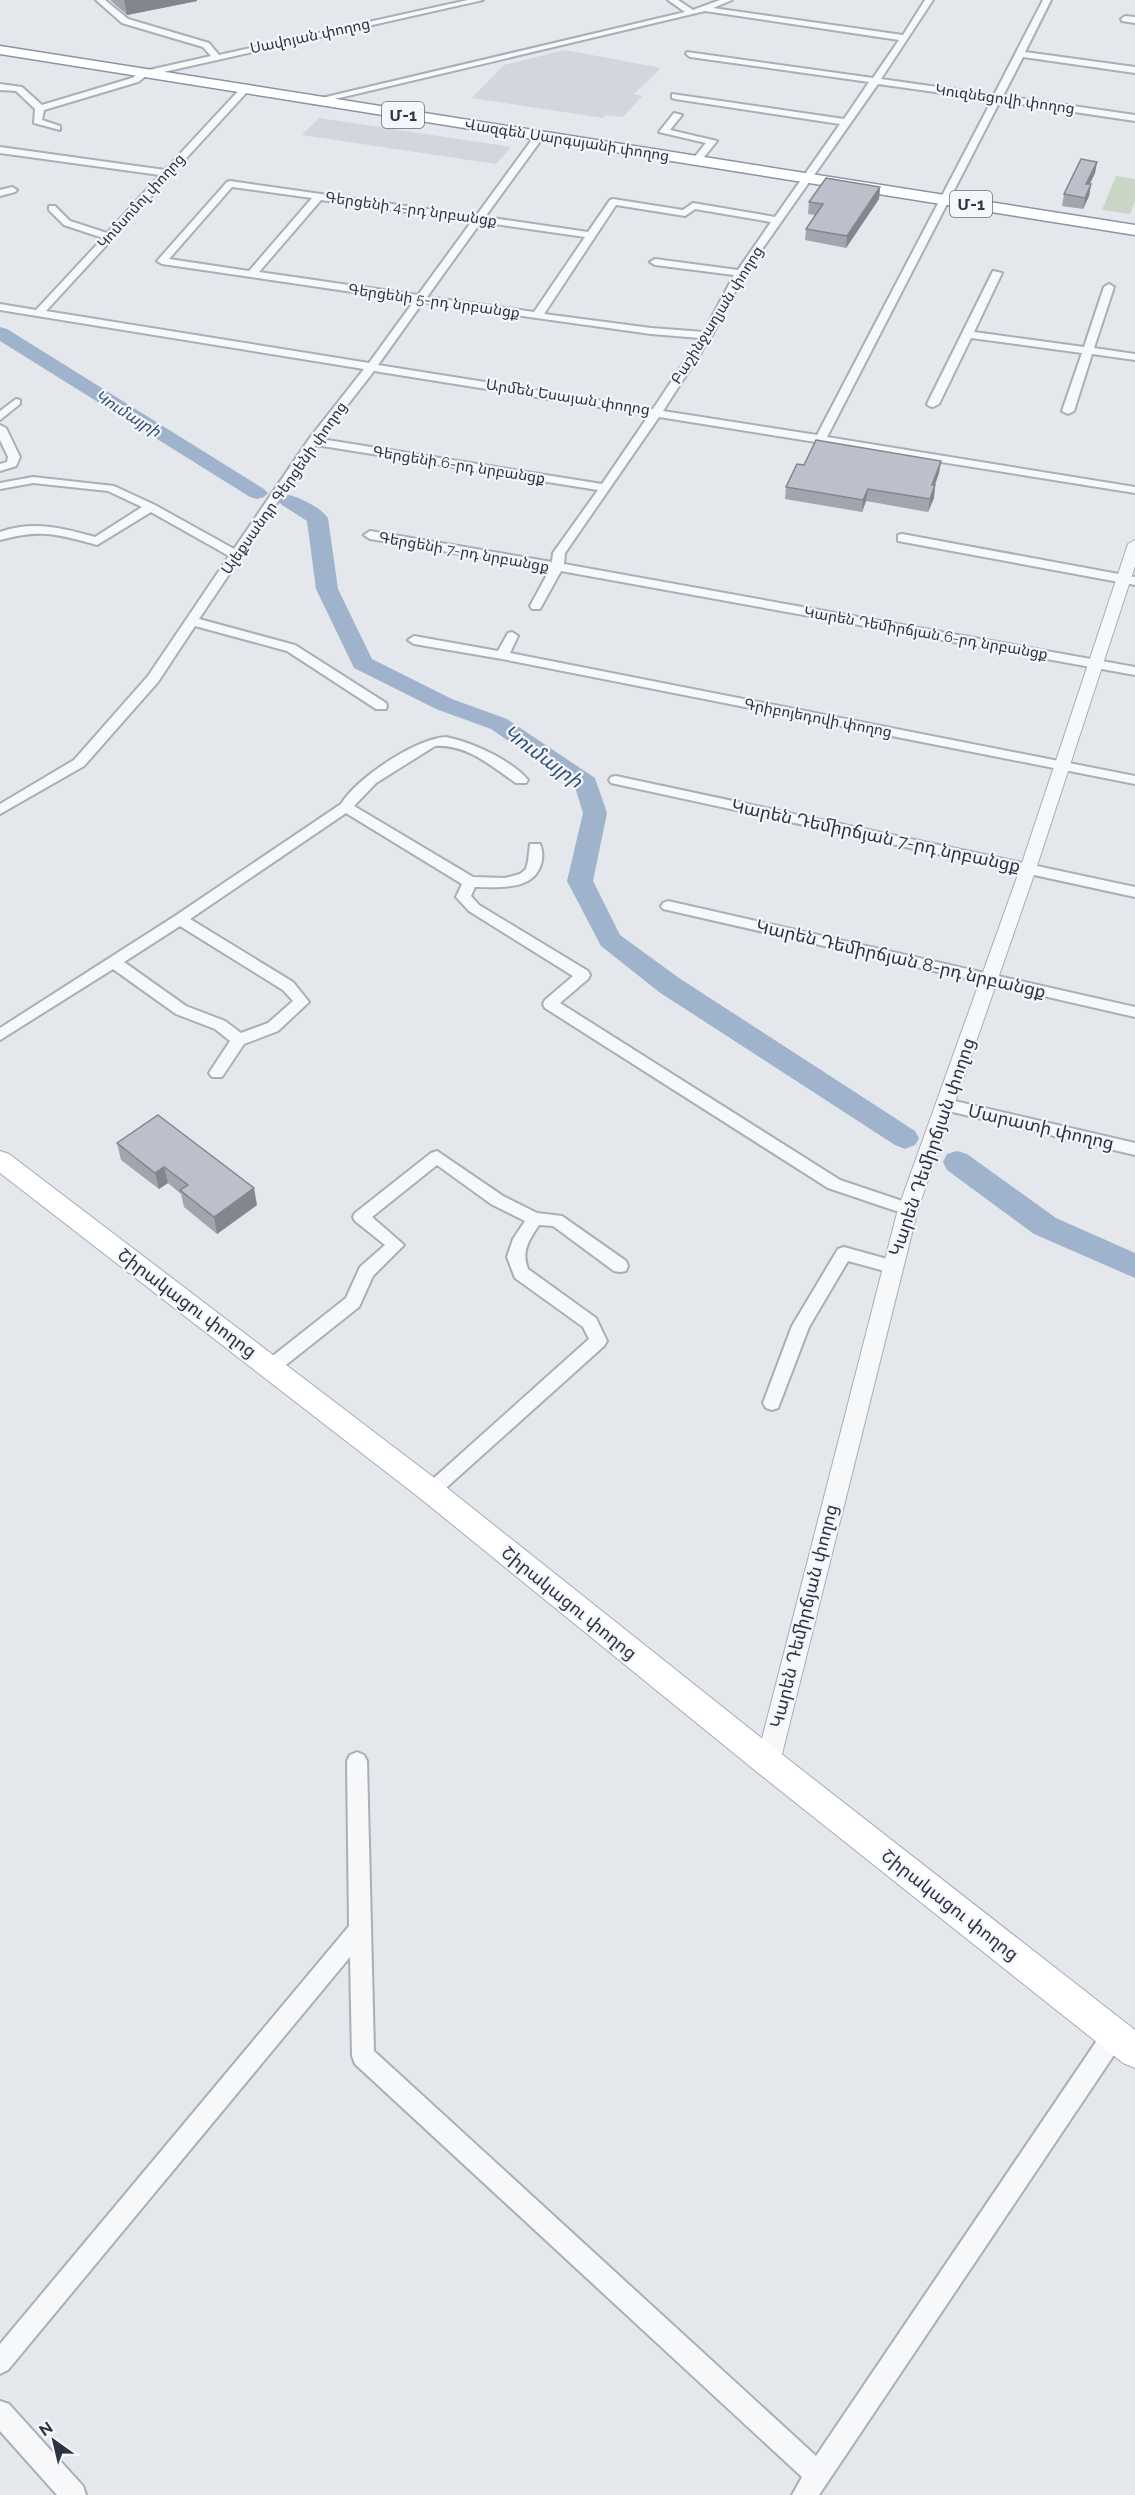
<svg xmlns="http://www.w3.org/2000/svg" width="1135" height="2495" font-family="Raleway,'Noto Sans Armenian',sans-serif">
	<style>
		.built { fill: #d2d6de }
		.green { fill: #c9d6c5 }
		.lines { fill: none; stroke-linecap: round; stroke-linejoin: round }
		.river { fill: #9fb4cc; fill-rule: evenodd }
		.minor-casing { stroke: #a9aeb7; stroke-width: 4 }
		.tertiary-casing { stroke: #a9aeb7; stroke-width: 2 }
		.primary-casing { stroke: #a3abb8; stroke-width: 2 }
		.trunk-casing { stroke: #8b94a3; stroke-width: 3 }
		.minor { fill: #f7f8fa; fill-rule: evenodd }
		.tertiary { fill: #f7f8fa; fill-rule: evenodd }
		.primary { fill: #fff; fill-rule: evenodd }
		.trunk { fill: #fff; fill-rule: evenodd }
		.wall { fill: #a1a5ae }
		.shaded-wall { fill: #83868d }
		.building { fill: #bbc0ca; stroke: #83868d; stroke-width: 1.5 }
		.labels { text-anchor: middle; stroke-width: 4.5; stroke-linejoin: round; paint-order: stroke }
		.far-street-label { font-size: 15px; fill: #2b3445; stroke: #f4f6f9 }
		.shield { fill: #f4f6f9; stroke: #676e7b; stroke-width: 1.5 }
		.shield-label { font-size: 16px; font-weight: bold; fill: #2b3445 }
		.far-water-label { font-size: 16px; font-style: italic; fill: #34527a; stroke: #f4f6f9 }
		.street-label { font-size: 18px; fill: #2b3445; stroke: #f4f6f9 }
		.water-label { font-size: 20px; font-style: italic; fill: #34527a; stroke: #f4f6f9 }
	</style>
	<rect width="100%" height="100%" fill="#e4e7ec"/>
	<path class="built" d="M565,50l96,18 -27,26 8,2 -19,21 -17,-2 -3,3 -131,-20 32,-33z
		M319,118l192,29 -15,17 -194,-29z"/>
	<path class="green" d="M1116,176l19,3v22l-5,13 -28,-4z"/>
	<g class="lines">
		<path class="river" d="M0,327l7,2 257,160 4,4 -4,4 -7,2 -7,-2 -250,-156z
			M289,495c12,3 31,12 39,23l10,71 34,70 80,40 55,20 88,59 12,35 -14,68 27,54 59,43 236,153 4,7 -4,7 -10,4 -10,-4 -236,-153 -58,-46 -34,-65 16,-68 -8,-26 -84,-58 -55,-20 -82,-41 -38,-79 -9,-68 -25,-16 -4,-4 4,-4z
			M957,1151l10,3 89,64 79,35v25l-101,-44 -87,-64 -4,-8 4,-8z"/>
		<g class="minor-casing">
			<path id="minor" d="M96,0h9l23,19 81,24 10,12 249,-55h15l-337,76 -8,6 -94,28 -2,10 18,6v4l-26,-7 1,-14 -19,-18 -16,-1v-6l22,3 20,18 90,-27 8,-6 71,-16 -8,-9 -81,-24z
				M668,0h10l15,10 27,-10h12l-19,8 190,27 22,-35h8l-52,79 113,16 49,-95h8l-26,52 110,15v6l-112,-16 -20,39 132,19v6l-135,-20 -173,336 308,50v6l-476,-76 -94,136 -1,11 571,103v8l-574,-104 -21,38h-8l-2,-3 20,-37 -180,-30 -6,-4 6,-4 182,31 1,-9 45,-63 -282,-45 -117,174 96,26 91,58 1,3 -1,3h-10l-89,-58 -92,-25 -37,56 -74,84 -84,48v-10l74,-44 74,-84 81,-120 -78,-44 -54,33c-41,-11 -55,-16 -97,-5v-8c32,-12 64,-4 95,5l47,-30 -34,-16 -75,-8 -33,6v-6l33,-6 81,9 41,19 79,44 75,-110 55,-70 -364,-59v-6l36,6 67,-72 -39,-13 -15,-15v-4h6l15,15 37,12 53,-58 -160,-22v-6l165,23 76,-82h6v4l-201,219 323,52 45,-62 -252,-37 -5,-3 70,-79 3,-1 246,35 60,-82 3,-1 5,3 -59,81 103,15 22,-32 3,-1 70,11 10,-7 82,14 65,-93 -165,-25 -3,-1v-4l172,25 25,-37 -179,-25 -4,-3 1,-2 186,26 26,-38 -194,-29 -391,93 -5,-3 376,-89zM878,84l114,16 -175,335 -154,-24 49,-76 32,-60zM232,187l80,11 -63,73 -80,-12zM321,200l151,21 -54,74 -159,-23zM616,205l69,11 10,-7 76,13 -33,48 -83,-11 -5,3 5,3 79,10 -30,57 -53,-4 -107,-14zM481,222l104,15 -51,75 -107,-15zM423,302l228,32 49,4 -47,71 -275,-44zM374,371l275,44 -47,69 -281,-45z
				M1125,16l10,1v6l-13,-2 -1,-2z
				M674,113l8,2 -12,15 47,11 -17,21 -8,-2 14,-17 -47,-11z
				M12,187l5,3 -2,2 -15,4v-6z
				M993,271l9,2 -28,59 110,15 20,-60 5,-3 5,3 -20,61 41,6v6l-43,-6 -18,57 -6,3 -6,-3 20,-58 -111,-15 -32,66 -6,3 -4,-1 -2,-2z
				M16,399l4,1v4l-20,16v-9z
				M0,425l6,3 14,29 -4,9 -16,5v-7l7,-2 1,-5 -8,-17z
				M902,534l233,43v8l-237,-44v-6z
				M512,632l6,4 -8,17 625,123v8l-633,-125 -88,-15 -6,-4 6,-4 84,15 10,-18z
				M446,737c26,5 65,23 82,43l-2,3h-10c-25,-17 -49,-39 -81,-37l-59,37 -22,23 119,71 32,1 15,-4 6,-5 2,-8 2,-17h10c3,7 3,16 0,23 -9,24 -44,20 -65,20l-4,9 8,9 109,66 2,4 -2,4 -28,24 280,177 74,25 2,4 -2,4 -6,2 -80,-27 -283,-180 -2,-4 2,-4 28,-24 -104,-65 -13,-14 6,-13 -116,-71 -156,106 103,63 16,20 -31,29 -34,13 -22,33h-10l-3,-4 21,-32 -15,-12 -39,-15 -63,-45 -113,71v-12l175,-112 166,-112c16,-26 74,-65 105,-67zM180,926l103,64 10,11 -25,22 -27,10 -16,-12 -39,-15 -62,-44z
				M616,776l519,111v10l-524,-114 -2,-3 2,-3z
				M668,901l467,106v10l-472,-108 -2,-3 2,-3z
				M946,1099l189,44v12l-195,-46 -2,-4 2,-4z
				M437,1151l66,45 34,17 25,3 64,45 2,5 -2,5 -6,1 -6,-1 -61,-45 -14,-1c-10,15 -18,26 -11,44l68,49 11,23 -3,5 -167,150 -6,3 -6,-3 -3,-5 3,-5 164,-147 -6,-12 -68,-49 -8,-21 6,-18 12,-18 -34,-17 -54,-39 -65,52 32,28 -31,31 -14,31 -82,65 -6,2 -6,-2 -3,-5 3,-5 81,-64 14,-31 25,-22 -30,-24 -2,-4 2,-4 76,-60z
				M844,1247l54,15 2,5 -2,5 -6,1 -44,-12 -39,66 -31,81 -6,2 -6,-2 -3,-5 29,-77 46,-77z
				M357,1752l7,3 3,6 7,290 442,405 290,-429 8,-3 8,3 3,8 -3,8 -303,452h-27l10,-18 -447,-413 -3,-8 -2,-99 -342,413 -8,4v-30l349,-418 -2,-165 3,-6z
				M0,2401l9,3 74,82 3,9h-29l-57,-64z"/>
		</g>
		<g class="tertiary-casing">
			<path id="tertiary" d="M1135,540v26l-99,303 -118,340 -138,553 -4,8 -8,3 -8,-3 -4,-8 142,-553 122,-340 108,-325z"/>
		</g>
		<g class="primary-casing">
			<path id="primary" d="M0,1151l9,3 432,329 338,269 356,278v38l-12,-5 -366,-291 -336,-273 -421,-326z"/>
		</g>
		<g class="trunk-casing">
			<path id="trunk" d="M0,46l1135,179v10l-1135,-181z"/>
		</g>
		<use href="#minor" class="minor"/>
		<use href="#tertiary" class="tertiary"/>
		<use href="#primary" class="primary"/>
		<use href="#trunk" class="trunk"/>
	</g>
	<path class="wall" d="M110,0h87v1l-70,14z
		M1097,162l-2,11 -5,11h1l-2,12 -6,13 -21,-3 2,-12z
		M880,187l-1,12 -33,49 -41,-8 1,-11 9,-14 -7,-1 1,-12z
		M941,461l-2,12 -4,12 -1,13 -6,14 -62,-11 -4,11 -77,-13 1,-12 18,-22z
		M117,1143l140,62 -40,29 -33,-27 -3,-13 -13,-11 -9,6 -38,-29z"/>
	<path class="shaded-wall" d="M124,0h73v1l-70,14z
		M1097,162l-2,11 -11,22 2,-11z
		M1091,184l-2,12 -6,13 2,-11z
		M880,187l-1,12 -33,49 1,-12z
		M941,461l-2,12 -9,24 2,-12z
		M935,485l-1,13 -6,14 2,-13z
		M868,489l-2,12 -4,11 1,-12z
		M164,1167l4,16 -9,6 -4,-16z
		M254,1188l3,17 -40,29 -3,-17z"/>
	<path class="building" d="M1081,159l16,3 -11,22h5l-6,14 -21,-4z
		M826,178l54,9 -33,49 -41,-7 17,-25 -14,-2z
		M816,440l125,21 -9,24h3l-5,14 -62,-10 -5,11 -77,-13 11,-23 7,1z
		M158,1115l96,73 -40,29 -34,-27 8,-5 -24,-18 -9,6 -38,-30z"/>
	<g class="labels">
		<g class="far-street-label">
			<text transform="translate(310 36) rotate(-12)" y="5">Սավոյան փողոց</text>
			<text transform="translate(1005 99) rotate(8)" y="5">Կուզնեցովի փողոց</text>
			<text transform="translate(567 140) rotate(9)" y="5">Վազգեն Սարգսյանի փողոց</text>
			<text transform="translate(141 201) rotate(-48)" y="5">Կոմսոմոլ փողոց</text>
			<text transform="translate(411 209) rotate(8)" y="5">Գերցենի 4-րդ նրբանցք</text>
			<text transform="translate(434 301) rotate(8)" y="5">Գերցենի 5-րդ նրբանցք</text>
			<text transform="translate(717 315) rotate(-58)" y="5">Բաշինջաղյան փողոց</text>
			<text transform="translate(568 397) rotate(9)" y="5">Արմեն Եսայան փողոց</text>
			<text transform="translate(459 465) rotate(9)" y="5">Գերցենի 6-րդ նրբանցք</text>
			<text transform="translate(284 488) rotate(-55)" y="5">Ալեքսանդր Գերցենի փողոց</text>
			<text transform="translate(464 552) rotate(10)" y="5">Գերցենի 7-րդ նրբանցք</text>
			<text transform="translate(926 633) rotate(10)" y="5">Կարեն Դեմիրճյան 6-րդ նրբանցք</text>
			<text transform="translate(818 718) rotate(11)" y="5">Գրիբոյեդովի փողոց</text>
		</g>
		<g class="shield">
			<rect x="382" y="102" width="42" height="26" rx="4.5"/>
			<rect x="950" y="191" width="42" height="26" rx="4.5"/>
		</g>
		<g class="shield-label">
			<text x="403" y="121">Մ-1</text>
			<text x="971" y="210">Մ-1</text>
		</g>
		<g class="far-water-label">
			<text transform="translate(128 413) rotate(32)" y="6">Կումայրի</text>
		</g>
		<g class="street-label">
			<text transform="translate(876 836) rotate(12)" y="6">Կարեն Դեմիրճյան 7-րդ նրբանցք</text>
			<text transform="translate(901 959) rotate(13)" y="6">Կարեն Դեմիրճյան 8-րդ նրբանցք</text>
			<text transform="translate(1041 1127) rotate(13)" y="6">Մարատի փողոց</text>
			<text transform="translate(932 1147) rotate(-71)" y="6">Կարեն Դեմիրճյան փողոց</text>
			<text transform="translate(187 1303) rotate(37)" y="6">Շիրակացու փողոց</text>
			<text transform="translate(569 1603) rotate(39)" y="6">Շիրակացու փողոց</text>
			<text transform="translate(804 1616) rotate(-76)" y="6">Կարեն Դեմիրճյան փողոց</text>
			<text transform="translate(950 1905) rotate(38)" y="6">Շիրակացու փողոց</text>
		</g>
		<g class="water-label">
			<text transform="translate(543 756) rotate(36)" y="7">Կումայրի</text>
		</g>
	</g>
	<g transform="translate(54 2441) rotate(326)" stroke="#f4f6f9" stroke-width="4.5" paint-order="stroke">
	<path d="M0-4.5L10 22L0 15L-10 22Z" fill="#2b3445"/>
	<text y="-9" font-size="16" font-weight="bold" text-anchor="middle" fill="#2b3445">N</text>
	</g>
</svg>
